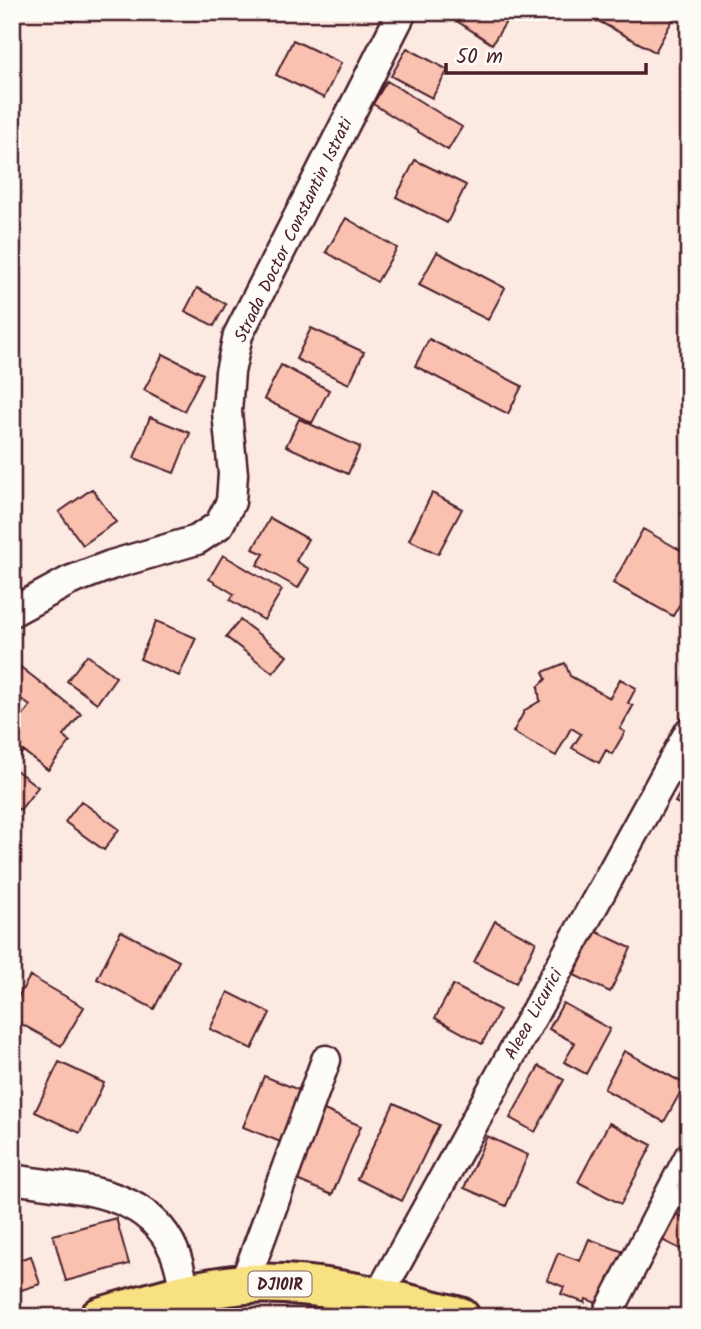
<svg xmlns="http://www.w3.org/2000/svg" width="701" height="1329" font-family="Kalam,sans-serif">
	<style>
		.building { fill: #fac1b0; stroke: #4a1f2b; stroke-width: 2 }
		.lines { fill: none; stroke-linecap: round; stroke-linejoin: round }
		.minor-casing { stroke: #4a1f2b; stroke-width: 33 }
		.primary-casing { stroke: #4a1f2b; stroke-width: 44 }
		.minor { stroke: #fdfcf7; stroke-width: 28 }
		.primary { stroke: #f8e181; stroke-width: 38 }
		.labels { text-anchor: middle; stroke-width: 5; stroke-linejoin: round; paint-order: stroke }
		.shield { fill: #fdfcf7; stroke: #806168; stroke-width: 2 }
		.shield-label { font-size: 16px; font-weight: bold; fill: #4a1f2b }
		.street-label { font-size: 18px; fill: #4a1f2b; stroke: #fdfcf7 }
	</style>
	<rect width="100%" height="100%" fill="#fceae2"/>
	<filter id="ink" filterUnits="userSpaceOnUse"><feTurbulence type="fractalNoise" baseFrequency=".0143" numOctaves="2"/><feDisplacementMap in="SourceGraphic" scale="14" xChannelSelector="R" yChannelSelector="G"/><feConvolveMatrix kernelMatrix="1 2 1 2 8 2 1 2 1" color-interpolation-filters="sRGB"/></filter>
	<g filter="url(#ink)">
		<path class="building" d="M62,12h21l-11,10z
			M443,12h58l8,5 -17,27z
			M582,12h95l-22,40z
			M293,40l48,23 -17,35 -48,-23z
			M407,48l41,22 -16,28 -41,-22z
			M387,81l75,46 -14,23 -75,-46z
			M415,160l51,25 -19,38 -51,-26z
			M346,218l51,30 -20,34 -51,-30z
			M437,252l68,36 -17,32 -69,-35z
			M197,288l29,16 -12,22 -29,-15z
			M311,328l53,24 -15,32 -53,-25z
			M429,339l93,47 -14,28 -93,-48z
			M163,354l40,20 -19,37 -40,-21z
			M281,365l48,25 -17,33 -48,-24z
			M150,417l40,16 -16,40 -40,-15z
			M299,419l61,28 -12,27 -62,-28z
			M92,489l24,33 -33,23 -24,-33z
			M432,493l30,16 -24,45 -29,-14z
			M270,518l38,21 -12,22 13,8 -11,19 -41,-23 7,-11 -11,-5z
			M643,529l46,26v33l-16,28 -60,-33z
			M223,555l59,35 -18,30 -34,-20 4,-6 -25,-15z
			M240,620l47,36 -14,17 -47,-36z
			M156,621l40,17 -17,38 -39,-17z
			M87,655l29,22 -19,26 -30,-22z
			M565,663l5,13 40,22 10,-19 16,9 -8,15 5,3 -13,23 5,3 -13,22 -6,-4 -7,13 -27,-15 9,-14 -10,-6 -15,28 -43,-24 12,-22 15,-9 -2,-14 8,-8 -3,-7z
			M18,665l63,49 -18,22 7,6 -22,28 -25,-19 -9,12 -2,-1v-33l18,-23 -18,-14v-20z
			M12,767l26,20 -18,23 -8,-6z
			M689,777v32l-14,-7z
			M81,801l38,28 -15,21 -39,-28z
			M495,921l41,21 -20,41 -42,-21z
			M121,931l58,30 -25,48 -57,-30z
			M595,931l36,17 -21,44 -36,-17z
			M30,976l54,31 -23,39 -49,-27v-11z
			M453,985l47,25 -18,34 -47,-26z
			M228,992l42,21 -18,36 -42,-20z
			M563,1003l47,26 -24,45 -22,-12 11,-19 -26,-14z
			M624,1051l61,33 -21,38 -60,-33z
			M59,1062l45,21 -24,50 -45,-21z
			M539,1066l25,14 -29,52 -25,-14z
			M264,1076l40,16 -21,51 -40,-16z
			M394,1103l45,22 -37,76 -45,-22z
			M315,1106l46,20 -29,69 -47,-20z
			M609,1123l43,22 -31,59 -43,-22z
			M487,1136l41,19 -22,51 -42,-18z
			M672,1212l17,8v17l-7,13 -24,-12z
			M116,1218l13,46 -63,17 -13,-46z
			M589,1239l35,13 -22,53 -16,-6 -1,4 -24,-9 3,-7 -17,-7 11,-27 22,8z
			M31,1256l9,28 -28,9v-31z"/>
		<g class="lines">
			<g class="minor-casing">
				<path id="minor" d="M12,612l57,-31 42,-16 86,-25 22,-15 12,-23 2,-28 -6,-62 3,-40 8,-37 164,-323
					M12,1179c59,10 135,8 162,72 6,13 8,28 11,42
					M244,1284l82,-224
					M378,1297l311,-565
					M606,1317l83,-160"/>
			</g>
			<g class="primary-casing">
				<path id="primary" d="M100,1317c47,-13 95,-29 145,-33 73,-4 145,15 215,33"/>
			</g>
			<use href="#minor" class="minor"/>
			<use href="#primary" class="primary"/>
		</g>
	</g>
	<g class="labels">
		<rect class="shield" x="248.5" y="1271.5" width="63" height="25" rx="5"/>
		<g class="shield-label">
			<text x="280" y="1290">DJ101R</text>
		</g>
		<g class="street-label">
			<text transform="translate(293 230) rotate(-64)" y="6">Strada Doctor Constantin Istrati</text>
			<text transform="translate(533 1014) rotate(-61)" y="6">Aleea Licurici</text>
		</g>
	</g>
	<rect width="701" height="1329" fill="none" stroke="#fdfcf7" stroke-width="42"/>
	<rect x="21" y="21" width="659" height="1287" fill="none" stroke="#4a1f2b" stroke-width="2.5" filter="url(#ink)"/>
	<path d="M446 63v10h200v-10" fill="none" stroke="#4a1f2b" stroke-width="3.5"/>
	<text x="456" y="63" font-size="21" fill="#4a1f2b" stroke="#fdfcf7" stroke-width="5" paint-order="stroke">50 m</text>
</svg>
